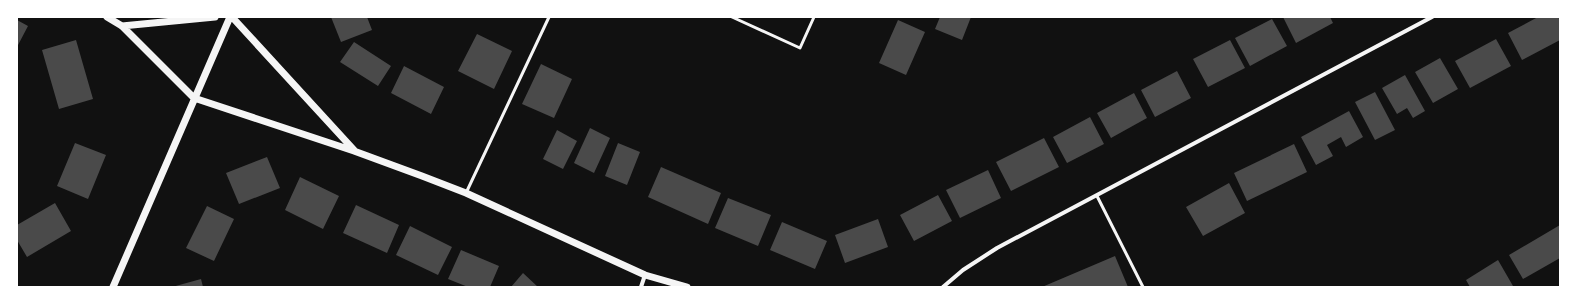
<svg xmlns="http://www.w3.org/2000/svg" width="1577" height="304" font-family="'Work Sans',sans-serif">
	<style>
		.building { fill: #4a4a4a }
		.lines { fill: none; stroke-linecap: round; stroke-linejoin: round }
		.service { stroke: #f5f5f5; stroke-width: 3 }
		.minor { stroke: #f5f5f5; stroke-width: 4 }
		.tertiary { stroke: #f5f5f5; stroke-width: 7 }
	</style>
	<rect width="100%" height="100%" fill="#111"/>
	<path class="building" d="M331,17h36l5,13 -31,12z
		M940,17h31l-9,23 -27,-11z
		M1283,17h47l3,6 -37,20z
		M1538,17h20l2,3v20l-38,20 -14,-27z
		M1272,19l15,27 -37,20 -15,-28z
		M17,20l11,6 -11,21z
		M898,20l27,12 -19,43 -27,-12z
		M477,34l35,17 -18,38 -36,-18z
		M1496,39l15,27 -41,22 -15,-27z
		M76,40l17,59 -34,10 -17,-59z
		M1230,40l15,28 -37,19 -15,-28z
		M354,42l37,24 -13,20 -38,-24z
		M1440,58l18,31 -25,14 -18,-31z
		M541,64l31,15 -18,39 -32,-14z
		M404,66l40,21 -13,27 -40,-21z
		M1177,71l14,27 -36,19 -14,-27z
		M1405,75l20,36 -12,7 -6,-10 -10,6 -15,-26z
		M1375,92l20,38 -20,10 -20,-38z
		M1134,93l13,25 -36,20 -14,-25z
		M1349,111l14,26 -17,10 -5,-10 -14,8 6,11 -17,9 -15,-28z
		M1090,117l14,27 -37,19 -14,-26z
		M590,128l20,10 -16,35 -20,-10z
		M557,130l20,11 -14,28 -20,-10z
		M1044,138l15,29 -48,24 -15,-29z
		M75,143l31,12 -18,44 -31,-13z
		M618,143l22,9 -13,33 -22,-9z
		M1294,144l13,28 -60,29 -13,-28z
		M267,157l13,31 -41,16 -13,-31z
		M661,167l60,26 -13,31 -60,-27z
		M988,170l13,28 -41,20 -14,-28z
		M300,177l39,19 -16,33 -38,-19z
		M1229,183l16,30 -42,23 -17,-29z
		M938,195l14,26 -38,20 -14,-26z
		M728,198l43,17 -13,31 -43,-18z
		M55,203l16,28 -44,26 -10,-17v-15z
		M356,205l43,20 -12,28 -44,-20z
		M207,206l27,13 -20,42 -28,-13z
		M878,219l10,28 -43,16 -10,-28z
		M782,222l45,19 -12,28 -45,-19z
		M1560,225v33l-37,21 -14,-24z
		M410,226l42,21 -14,28 -42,-20z
		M461,250l38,16 -9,21h-22l-20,-8z
		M1115,256l13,31h-86z
		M1498,260l15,26 -43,1 -4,-7z
		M523,273l15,14h-27z
		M201,279l2,8h-31z"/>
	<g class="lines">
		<path class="service" d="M732,17l68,31 14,-31
			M466,193l83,-176
			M1097,196l46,91"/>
		<path class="minor" d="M641,287l4,-12
			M943,287l20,-17 34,-22 435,-231"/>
		<path class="tertiary" d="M107,17l15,9 72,72 160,53 68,25 44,17 179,82 42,12
			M232,17l122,133
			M122,26l93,-9
			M113,287l117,-270"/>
	</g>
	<rect width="1577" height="304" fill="none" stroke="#ffffff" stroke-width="36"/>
</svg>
